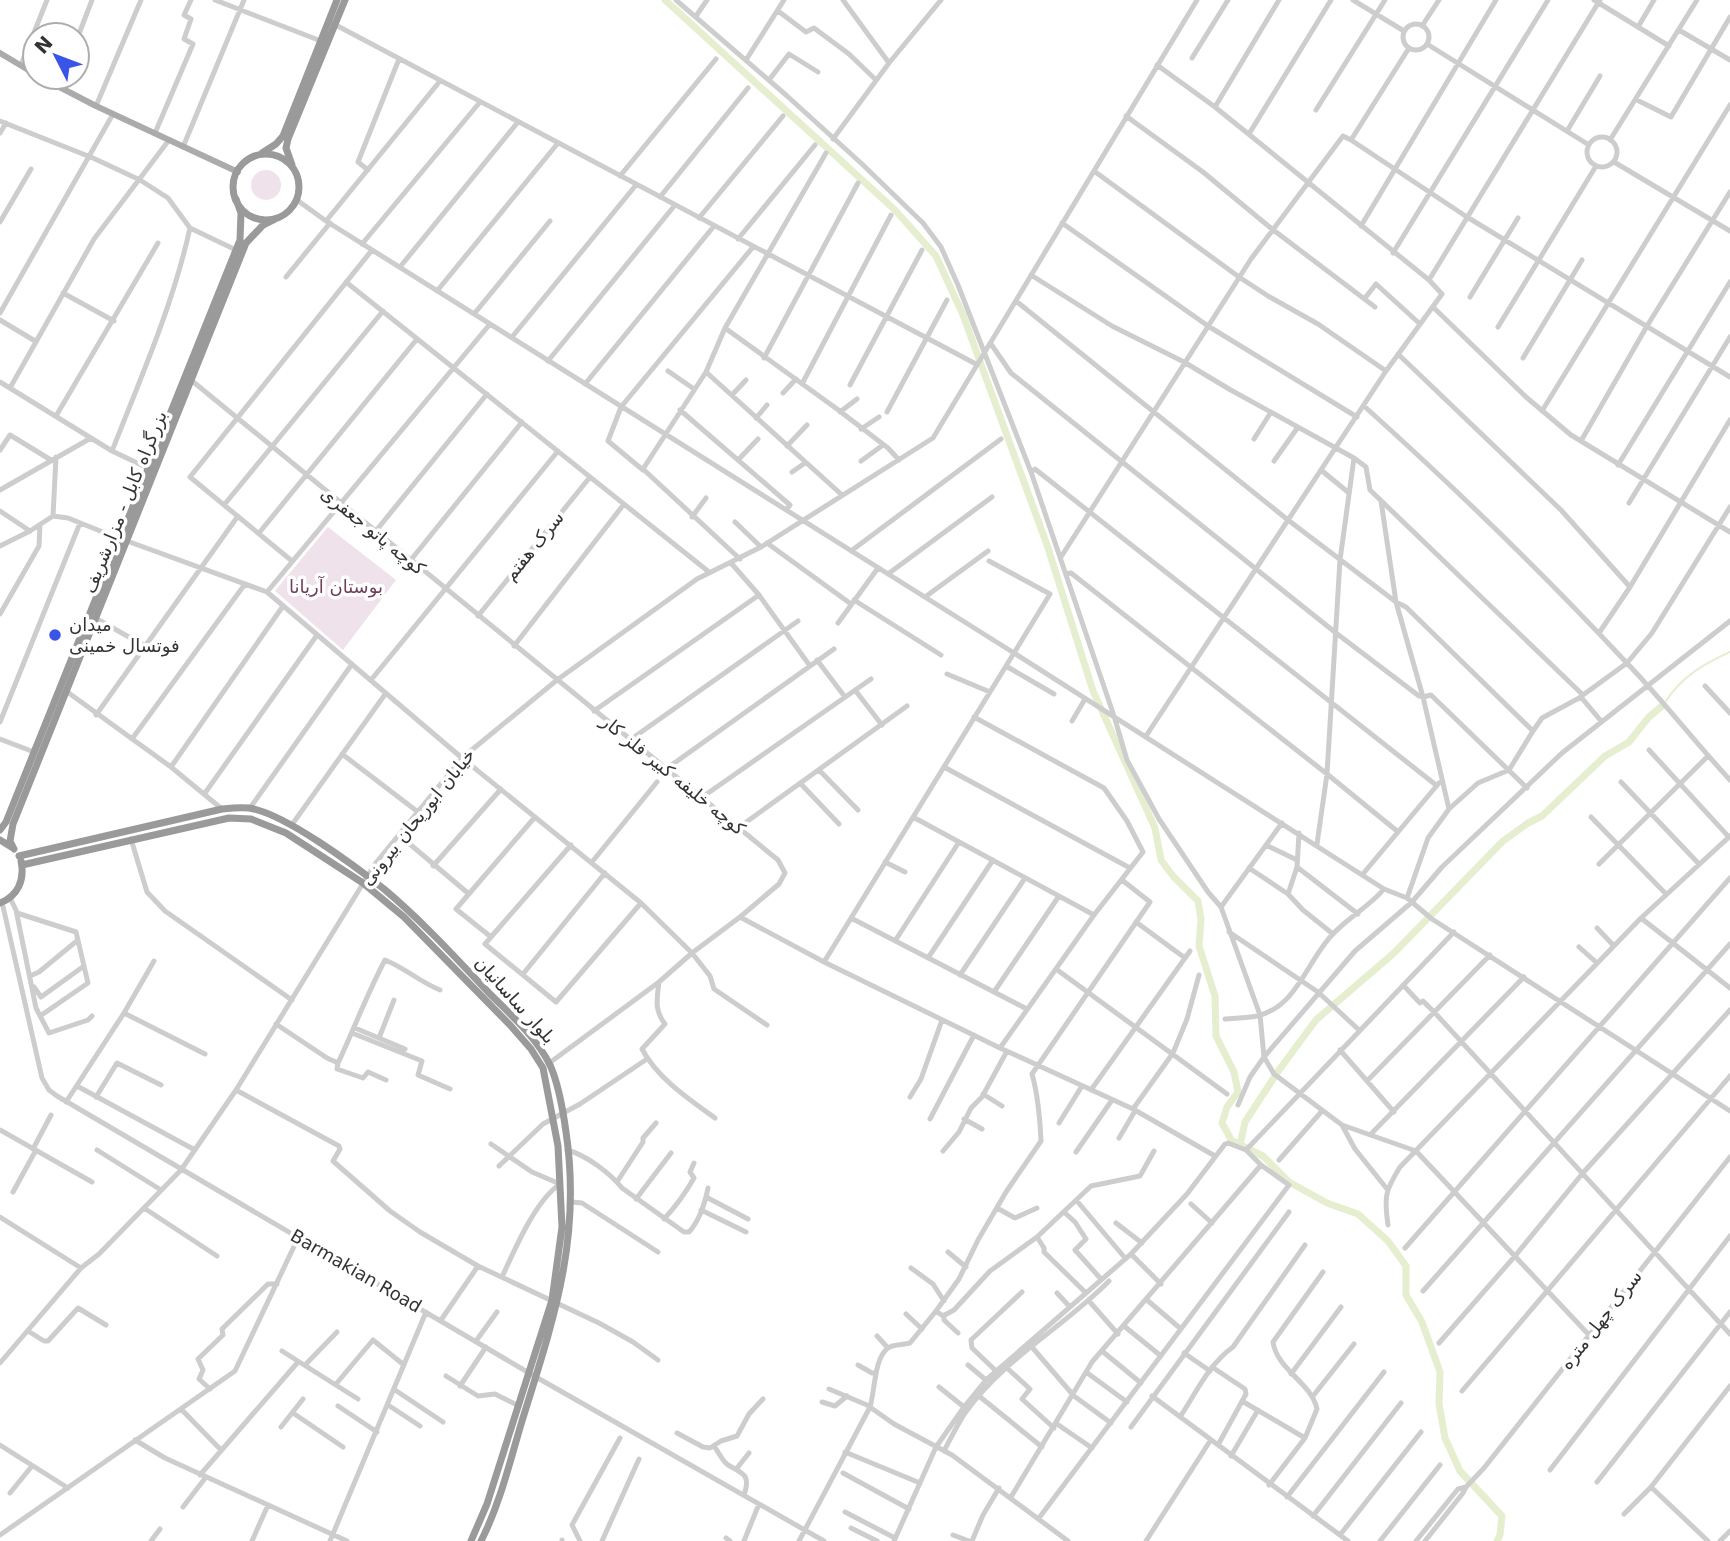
<svg xmlns="http://www.w3.org/2000/svg" width="1730" height="1541" font-family="'DejaVu Sans',Cairo,sans-serif">
	<style>
		.green { fill: #efe2ea }
		.lines { fill: none; stroke-linecap: round; stroke-linejoin: round }
		.stream { stroke: #e5eecf; stroke-width: 2 }
		.river { stroke: #e5eecf; stroke-width: 7 }
		.minor { stroke: #cdcdcd; stroke-width: 5 }
		.major { stroke: #ababab; stroke-width: 6 }
		.highway { stroke: #9a9a9a; stroke-width: 7 }
		.poi-dot { fill: #3855e7; stroke: #fff; stroke-width: 2.5 }
		.labels { text-anchor: middle; stroke-width: 7; stroke-linejoin: round; paint-order: stroke }
		.street-label { font-size: 18px; fill: #333; stroke: #fff }
		.park-label { font-size: 18px; fill: #703f5a; stroke: #fff }
		.poi-label { font-size: 18px; fill: #333; stroke: #fff; text-anchor: start }
	</style>
	<rect width="100%" height="100%" fill="#fff"/>
	<path class="green" d="M251 185a15 15 0 1 1 30 0a15 15 0 1 1-30 0Z
		M328,527l68,53 -53,70 -68,-59z"/>
	<g class="lines">
		<path class="stream" d="M1666,701c16,-25 38,-37 64,-49"/>
		<path class="river" d="M665,0l230,210 41,46 27,59 84,230 46,146 62,137 6,32 12,16 25,25 3,18 -2,27 16,50 1,40 18,36 4,20 -11,15 -5,16 10,18 31,15 26,26 38,21 31,11 30,27 18,25v29l16,27 18,50 -1,32 6,34 15,33 42,45 -2,19 -3,6
			M1240,1145l5,-23 34,-52 37,-50 78,-67 109,-112 25,-18 14,-7 63,-60 24,-14 19,-24 14,-12"/>
		<path class="minor" d="M215,0l106,41
			M676,0l110,95 76,69 61,59 18,24 17,38 73,187 83,244 13,44 32,59 49,73 13,15 39,108 4,42 10,17 68,51 74,26 173,184
			M1353,0l51,31
			M1594,0l75,46
			M778,11l28,21 8,-4 35,26 27,26
			M696,16l11,-16
			M332,23l644,341
			M1403 37a13 13 0 1 1 26 0a13 13 0 1 1-26 0Z
			M1422,26l17,-26
			M1638,27l16,-27
			M1679,30l51,30
			M77,39l15,-39
			M1427,44l162,101
			M1192,58l36,-58
			M746,60l38,-60
			M889,63l52,-63
			M21,65l26,-65
			M1157,65l58,42 214,173
			M769,80l20,-26 29,18
			M58,87l4,-10
			M1637,100l34,17 59,-100
			M96,106l45,-106
			M1215,107l64,-107
			M1316,110l69,-110
			M1126,116l77,56 69,57 103,78
			M0,121l93,37 47,22 28,18 22,30 46,22
			M1567,131l33,-55
			M0,133l6,-10
			M155,133l38,-89 -9,-5 7,-20 -7,-4 7,-15
			M1249,134l82,-134
			M1587 152a15 15 0 1 1 30 0a15 15 0 1 1-30 0Z
			M833,139l56,-76 -46,-63
			M1351,140l116,77 263,160
			M1610,140l87,-140
			M183,147l61,-147
			M1614,162l116,69
			M368,170l-10,-8 41,-103
			M1094,171l145,106 29,19 50,28 68,47
			M620,176l96,-117
			M660,197l88,-109
			M297,200l29,21 688,432 -190,309
			M699,218l84,-102
			M326,221l114,-140
			M0,222l31,-53
			M1062,223l146,103 149,91
			M1361,226l135,-226
			M738,239l77,-94
			M362,244l118,-142
			M1393,253l155,-253
			M400,267l118,-145
			M1031,275l81,51 72,36 45,27 125,69 12,9 4,23 213,205 -2,2 20,24
			M286,277l44,-54
			M346,282l363,290
			M437,291l121,-148
			M63,293l51,28
			M1470,297l48,-79
			M1365,298l11,-14 44,40
			M1016,301l272,219 108,82 10,5 127,124 9,-13 39,-21
			M1433,307l93,90 45,38 159,97
			M0,313l113,-199
			M474,314l76,-93
			M0,320l35,21
			M1498,327l98,-161
			M725,328l112,81 51,39 11,12
			M512,337l124,-152
			M991,344l20,29 325,260 83,63 4,1 8,-2 96,93
			M1398,354l163,156 69,77
			M764,358l94,-175
			M1523,358l59,-98
			M548,361l127,-156
			M668,371l26,18
			M706,372l136,123
			M191,380l587,480 7,13 -6,11 -39,33
			M0,382l112,69 40,19
			M585,384l129,-158
			M802,384l89,-169
			M850,385l72,-135
			M10,388l84,-149 75,-99
			M783,393l13,-14
			M732,395l14,-15
			M1364,406c90,81 178,166 260,254 37,38 70,81 106,120
			M680,410l110,95 -3,4
			M1542,411l188,-306
			M840,412l17,-13
			M887,412l60,-112
			M56,416l102,-173
			M756,418l11,-13
			M861,429l18,-12
			M1254,439l17,-27
			M1581,441l66,-115 83,-134
			M787,446l20,-21
			M0,450l10,-15 41,25
			M112,451c29,-74 61,-146 78,-223
			M738,460l20,-21
			M861,461l22,-16
			M1274,461l24,-34
			M1618,465l112,-183
			M643,470l-35,-29 13,-34 132,-160
			M1321,470l28,23
			M792,472l13,-9
			M1031,472l4,-3 401,316
			M0,490l91,-52
			M1381,501l15,101 27,95 26,112 -21,29 -21,60
			M1629,503l101,-166
			M224,505l159,-194
			M0,511l30,20
			M53,516l3,-59
			M692,517l14,-19
			M735,522l26,25
			M375,532l112,-138
			M259,533l158,-194
			M127,541l140,51 195,166 179,145 51,50 18,23 4,13 53,36
			M767,543l84,61
			M0,546l30,-15 23,-15 15,2 52,21
			M851,551l150,-112
			M1061,557l190,-298 92,-123 8,4 58,-92
			M740,559l-97,-90 63,-97 19,-44 101,-175
			M292,561l-102,-84 182,-227
			M410,561l112,-139
			M989,561l61,33 -36,59 370,236 23,9 25,21 298,192
			M731,563l28,32 51,71
			M888,574l104,-77
			M1066,574l5,-1 256,201 70,57
			M267,592l223,-268
			M925,597l63,-46
			M854,600l87,55
			M0,614l39,-68 1,-21
			M478,616l112,-139
			M95,618l50,28
			M838,623l40,-55
			M1599,633l31,-46 100,-167
			M514,646l110,-142
			M817,660l28,37
			M1006,666l48,28
			M947,674l43,18
			M371,680l187,-229
			M1705,686l25,27
			M855,690l27,35
			M66,691l105,76 51,42
			M1583,695l44,-32 25,-30 78,-126
			M594,711l165,-116
			M96,715l142,-199
			M974,717l130,71 23,33 16,31 -49,63 -94,133
			M1072,721l13,-22
			M0,722l80,-199
			M1146,736l240,-365 56,-77 -13,-14 171,-280
			M0,739l34,13
			M132,739l113,-155
			M630,740l168,-119
			M1649,750l80,87
			M342,754l76,58
			M171,767l112,-161
			M944,767l186,101
			M666,769l168,-120
			M819,770l39,40
			M1621,782l78,82
			M800,783l39,41
			M205,793l112,-158
			M701,798l170,-119
			M250,808l102,-144
			M1449,809l29,-26 31,-13 24,-39
			M535,817l-79,92 35,28 -6,7 71,58 85,-99
			M913,817l181,98
			M1591,817l75,77
			M291,826l95,-133
			M738,828l169,-122
			M399,835l70,59
			M131,839l16,53 18,19 127,89
			M1317,844l10,-70 13,-214 14,-102
			M1266,845l31,15
			M592,862l65,-80
			M885,862l20,10
			M1599,864l109,-108
			M433,866l68,-77
			M1297,867l61,47
			M1249,868l39,26 15,16 30,24
			M1362,875l77,-92
			M1288,894l9,-27 2,-34
			M10,898l6,12 20,98 13,25 39,-13 4,-4
			M2,902l40,176 7,12 8,6 479,281 288,164
			M1221,907l61,-84
			M17,913l59,19 12,51 -48,33
			M851,918l176,91
			M1641,918l89,70
			M1136,922l49,36
			M1597,928l17,18
			M1229,932l89,60 41,38
			M491,937l80,-92
			M895,941l64,-99
			M1579,947l18,16
			M928,958l65,-98
			M1056,969l171,125
			M523,974l82,-101
			M960,975l65,-97
			M30,976l9,-4 39,-32
			M659,982c-2,17 -5,28 6,42l-23,25c15,29 48,51 73,69
			M1403,985l17,18 3,-2 12,12 295,321
			M34,987l7,10 43,-31
			M994,992l65,-96
			M124,1013l30,-52
			M1225,1019c11,-1 22,-1 32,-3 40,-9 50,-55 75,-81 16,-18 37,-28 52,-46
			M276,1024l51,34 11,5 -1,6 26,9 5,-6 18,8
			M355,1028l50,21
			M352,1033l70,28 -4,14 32,14
			M379,1038l15,-38
			M1340,1050l54,62
			M338,1063c16,-34 29,-69 47,-103 20,8 35,22 55,30
			M548,1064l111,-82 33,-29 48,-36 84,45 176,86 133,61 82,47
			M1367,1081l123,-126
			M77,1086l118,64
			M236,1090l103,56 1,3 -7,12 57,50 30,21 58,34 121,57 34,19 25,18
			M1091,1090l99,-139
			M983,1094l19,12
			M96,1097l21,-34 44,22
			M910,1097l11,-18 21,-59
			M66,1102l58,-89 81,41
			M1238,1105l12,-28 14,-20 91,-106 57,-49 30,-35 120,-114 168,-132
			M1133,1109l40,-56 14,-34 12,-44
			M930,1119l44,-84
			M964,1119l18,10
			M1059,1123l23,-37
			M1342,1125l13,24 32,40
			M0,1130l92,52
			M1371,1134l153,-157
			M1119,1138l16,-27
			M491,1144l41,28 28,12
			M33,1149l18,-34
			M97,1150l64,40
			M567,1150c19,5 43,23 55,38l62,44h5c11,-12 16,-29 19,-44
			M943,1151l16,-19 12,-24 11,-11 25,-46
			M1076,1152l36,-52
			M1279,1160l43,-49
			M499,1166l44,-42 37,-20 67,-45
			M617,1182l26,-40v-4l13,-15
			M13,1192l23,-42
			M706,1197l42,22
			M636,1199l35,-46
			M1077,1201l48,57
			M572,1202l10,1 76,49
			M1191,1204l21,19
			M144,1208l73,48
			M997,1208l18,10 22,-10
			M701,1210l45,22
			M1064,1212l11,10 11,17 -11,11 26,29
			M0,1217l81,51
			M664,1219c12,-13 21,-25 30,-41l-4,-6 4,-9
			M1116,1223l26,20
			M1388,1225c-4,-28 -3,-34 12,-58l241,-249 89,-82
			M1037,1237l7,11v4l41,40
			M1405,1248l325,-370
			M948,1252l18,15
			M1131,1254l30,30
			M911,1268l22,16 11,17
			M502,1277c13,-28 33,-76 58,-93
			M1423,1291l307,-347
			M1057,1293l12,13
			M1147,1300l34,29
			M1089,1301l29,33
			M936,1311l7,5 11,-6 36,-39 47,-34 54,-51 49,-10 14,-25
			M906,1314l16,15
			M944,1315v5l14,13
			M441,1320l37,-54
			M1124,1326l37,30
			M28,1331l16,10h4l30,-33 28,17
			M877,1336l11,12
			M476,1341l21,-29
			M1439,1343l76,-87 67,-82 148,-164
			M1031,1346l43,50 37,27
			M282,1351l76,48
			M1102,1351l39,32
			M1184,1353l26,18
			M0,1363l81,-95 18,-14 82,-84 55,-80 139,-226 87,-106 95,-78 140,-101 64,-32 172,-109 264,-438
			M305,1365l32,-33
			M858,1365l14,8h4
			M968,1365l18,15
			M1212,1367l33,22 1,5 -28,51
			M1007,1368l23,21 -8,10 32,29
			M995,1370l-23,-22 -1,-8 51,-48
			M1086,1372l41,30
			M1291,1374l50,-67
			M446,1376l32,20 17,-2 24,12
			M336,1384l37,-44 31,25
			M460,1386l26,-39
			M939,1387l25,20
			M210,1389l-11,-10 4,-9 -5,-11 25,-24 -1,-6 46,-45h9
			M829,1389l38,16 27,19 58,31 116,86
			M395,1390l48,32
			M1462,1391l268,-315
			M979,1396l63,51
			M1152,1396l196,145
			M1313,1396l41,-52
			M1242,1401l63,37
			M822,1402l13,4 12,-10
			M388,1405l32,21
			M338,1406l39,26
			M181,1409l40,41
			M293,1413l50,34
			M1180,1417c16,-24 29,-53 53,-70l72,-102
			M1057,1424l35,24
			M281,1427l22,-28
			M1131,1427l158,-215
			M677,1433l26,14 7,1 11,-7 16,-5 12,-22 14,-15
			M135,1440l30,18 182,83
			M0,1445l68,43
			M714,1446c4,5 8,15 14,19 15,9 23,9 16,30
			M944,1451c7,-13 13,-26 21,-38 38,-54 99,-86 144,-132
			M845,1452l75,31
			M1231,1456l27,-46
			M737,1468l12,-15
			M1550,1470l180,-234
			M843,1473l66,36
			M200,1475l98,-113
			M1597,1482l133,-170
			M1269,1485l36,-47 12,-29c-6,-27 -40,-39 -44,-67l50,-70
			M1651,1487l57,54
			M10,1493l22,-27
			M1011,1497l81,-135 169,-197
			M1287,1497l97,-125
			M183,1507l23,-30
			M845,1512l50,26
			M1624,1514l27,-27 79,-101
			M1313,1516l88,-113
			M1039,1518l250,-333 -28,-20 -15,-15 208,-218
			M851,1528l26,13
			M0,1535l235,-164 63,-133
			M953,1535l16,6
			M1340,1535l81,-103
			M726,1538l4,3
			M151,1541l9,-12
			M252,1541l16,-36
			M330,1541l96,-229
			M562,1541v-1
			M580,1541l-8,-16 48,-87
			M602,1541l37,-82
			M744,1541l15,-37
			M799,1541l71,-134c5,-16 4,-49 18,-59 5,-4 15,-3 22,-5l26,-32 23,-32 19,-39 28,-48 35,-51c-1,-22 -3,-46 -9,-67l118,-172 -28,-22
			M894,1541l42,-94 28,-40 22,-27 145,-126 56,-60 38,-50 3,-1 18,7
			M972,1541l11,-26 16,-27
			M1146,1541l64,-100
			M1380,1541l60,-76
			M1416,1541l42,-52 8,-2 18,-19 246,-311
			M1425,1541l38,-48 3,-6
			M1720,1541l10,-10"/>
		<path class="major" d="M0,53l35,21
			M40,77l56,29 142,66"/>
		<path class="highway" d="M262,153l14,-9 7,-8 54,-136
			M233 187a33 33 0 1 1 66 0a33 33 0 1 1-66 0Z
			M292,165l-6,-17 2,-9 57,-139
			M0,830l6,-8 234,-582 1,-27 -5,-14
			M0,840l13,8
			M14,849l-4,-8 3,-17 233,-581 17,-18 12,-6
			M19,856l203,-47c9,-1 18,-2 27,-1 35,5 106,58 135,81 38,32 71,68 105,104 22,22 47,44 61,72 9,20 13,45 16,67 16,107 -13,189 -44,289 -12,40 -22,83 -41,120
			M22,865l207,-47 22,1 35,14 77,50 41,34 106,108 21,24 12,19 15,78 4,81 -10,73 -65,204 -16,37
			M0,903c18,-7 25,-23 21,-42"/>
	</g>
	<circle class="poi-dot" cx="55" cy="635" r="7"/>
	<g class="labels">
		<g class="street-label">
			<text transform="translate(125 502) rotate(-68)" y="6">بزرگراه کابل - مزارشریف</text>
			<text transform="translate(373 531) rotate(39)" y="6">کوچه پاتو جعفری</text>
			<text transform="translate(534 546) rotate(-51)" y="6">سرک هفتم</text>
			<text transform="translate(673 775) rotate(39)" y="6">کوچه خلیفه کبیر فلز کار</text>
			<text transform="translate(418 817) rotate(-51)" y="6">خیابان ابوریحان بیرونی</text>
			<text transform="translate(515 1000) rotate(48)" y="6">بلوار ساسانیان</text>
			<text transform="translate(356 1271) rotate(30)" y="6">Barmakian Road</text>
			<text transform="translate(1601 1320) rotate(-52)" y="6">سرک چهل متره</text>
		</g>
		<g class="park-label">
			<text x="336" y="593">بوستان آریانا</text>
		</g>
		<g class="poi-label">
			<text x="69" y="631">میدان<tspan x="69" dy="21">فوتسال خمینی</tspan></text>
		</g>
	</g>
	<g transform="translate(56 56) rotate(312)"><circle r="33" fill="#ffffff" stroke="#adadad" stroke-width="2"/>
	<path d="M0-5L12 26L0 18L-12 26Z" fill="#3855e7"/>
	<text y="-10" font-size="19" font-weight="bold" text-anchor="middle" fill="#333333">N</text>
	</g>
</svg>
